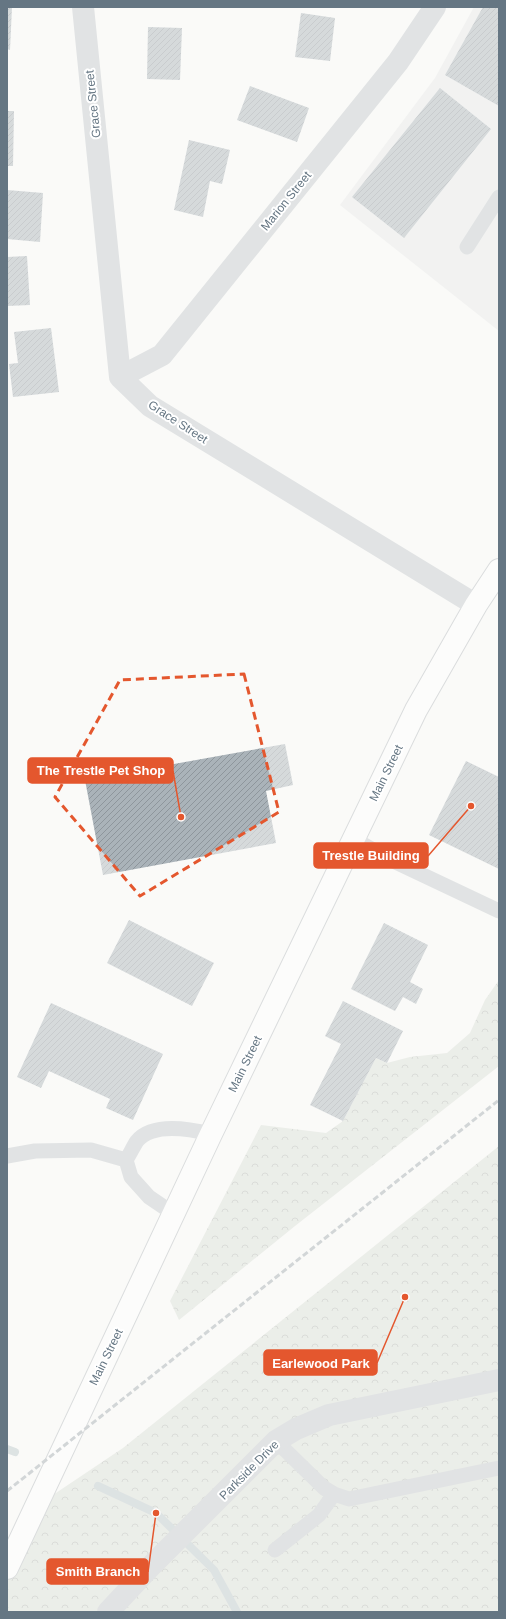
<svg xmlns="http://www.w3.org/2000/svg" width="506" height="1619" font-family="Arial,sans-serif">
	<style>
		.built { fill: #e8e9e9 }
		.forest { fill: url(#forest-crowns) }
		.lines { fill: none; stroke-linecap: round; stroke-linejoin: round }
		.stream { stroke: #bbc7cb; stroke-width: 8 }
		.building { fill: url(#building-hatch) }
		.primary-casing { stroke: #b5babe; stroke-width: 24 }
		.lane { stroke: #c3c8cc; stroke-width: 15 }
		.street { stroke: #c3c8cc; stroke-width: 22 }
		.primary { stroke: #fff; stroke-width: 22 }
		.rail { stroke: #a2aab0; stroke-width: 3; stroke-dasharray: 6 3; stroke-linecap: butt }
		.marked { fill: none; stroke: #e4572e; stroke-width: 3; stroke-dasharray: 8 5; stroke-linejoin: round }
		.labels { text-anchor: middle; stroke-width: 4; stroke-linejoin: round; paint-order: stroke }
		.street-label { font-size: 12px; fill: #657683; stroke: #fff }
		.leader { fill: none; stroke: #e4572e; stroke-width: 1.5 }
		.callout-dot { fill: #e4572e; stroke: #fff; stroke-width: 1.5 }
		.callout { fill: #e4572e; stroke: #e4572e; stroke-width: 1.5 }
		.callout-label { font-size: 13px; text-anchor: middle; font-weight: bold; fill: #fff }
	</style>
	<defs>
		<pattern id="forest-crowns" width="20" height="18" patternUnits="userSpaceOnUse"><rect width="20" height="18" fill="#dadfd7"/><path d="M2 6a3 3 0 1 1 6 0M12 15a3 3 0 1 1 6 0" fill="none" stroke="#b4b9b4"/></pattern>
		<pattern id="building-hatch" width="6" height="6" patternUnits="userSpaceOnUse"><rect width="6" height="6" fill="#aab3b9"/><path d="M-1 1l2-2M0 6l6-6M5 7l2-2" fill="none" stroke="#8e969c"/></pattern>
	</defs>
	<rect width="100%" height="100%" fill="#fafaf8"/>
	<path class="built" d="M474,7h25v324l-159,-126 95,-127z"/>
	<path class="forest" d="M499,980v86l-204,160 -116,94 -9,-19 91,-176 65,8 17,-12 33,-63 11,5 23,-6 37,-4 23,-20 15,-33z
		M499,1146v466h-492v-44l31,-63 85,-57z"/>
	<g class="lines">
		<path class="stream" d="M7,1449l8,3
			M98,1486l58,27 58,57 23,42"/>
	</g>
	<path class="building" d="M7,7h5l-2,43 -3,-1z
		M483,7h16v99l-54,-31z
		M301,13l34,5 -5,43 -35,-4z
		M148,27l34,1 -2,52 -33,-1z
		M250,86l59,22 -12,34 -60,-22z
		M440,88l51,41 -87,109 -52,-41z
		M7,111h7l-1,55h-6z
		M189,140l41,10 -8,34 -12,-3 -7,36 -29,-7z
		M7,190l36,3 -3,49 -33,-3z
		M27,256l3,49 -23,1v-49z
		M51,328l8,64 -46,5 -4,-33 9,-1 -4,-31z
		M285,744l8,41 -27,6 10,52 -173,32 -18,-95z
		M466,761l33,16v92l-70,-34z
		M129,920l85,43 -22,43 -85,-43z
		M384,923l44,22 -18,37 13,7 -7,15 -13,-7 -8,14 -44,-22z
		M343,1001l60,30 -16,32 -11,-5 -33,63 -33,-16 31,-61 -16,-8z
		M51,1003l112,51 -30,66 -27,-12 4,-9 -61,-28 -8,17 -24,-11z"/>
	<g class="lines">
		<g class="primary-casing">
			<path id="primary" d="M7,1568l204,-434 205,-424 60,-105 23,-35"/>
		</g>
		<path class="lane" d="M467,247l32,-50
			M354,839l33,19 112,53
			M7,1156l28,-5 56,-1 35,10c4,-6 7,-13 11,-19 16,-19 53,-12 74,-7
			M126,1160l5,17 18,20 25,17
			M276,1441l48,47 10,6 15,5 150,-31
			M275,1550l44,-35 15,-21"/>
		<path class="street" d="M83,7l37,370 30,29 326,199
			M120,377l42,-22 236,-293 37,-55
			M108,1612l42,-45 126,-126 20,-12 33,-14 170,-35"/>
		<use href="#primary" class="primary"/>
		<path class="rail" d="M7,1491l492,-391"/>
	</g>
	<path d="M0 0H506V1619H0ZM244,674l35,138 -139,84 -85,-99 65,-117z" fill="#fafaf8" fill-opacity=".55" fill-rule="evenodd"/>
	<path class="marked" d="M244,674l35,138 -139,84 -85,-99 65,-117z"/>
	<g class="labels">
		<g class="street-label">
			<text transform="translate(93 104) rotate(-96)" y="4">Grace Street</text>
			<text transform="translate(286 201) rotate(-51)" y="4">Marion Street</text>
			<text transform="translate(178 422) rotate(33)" y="4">Grace Street</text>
			<text transform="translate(386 773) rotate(-64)" y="4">Main Street</text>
			<text transform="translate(245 1064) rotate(-64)" y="4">Main Street</text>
			<text transform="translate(106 1357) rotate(-64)" y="4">Main Street</text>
			<text transform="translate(249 1470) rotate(-45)" y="4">Parkside Drive</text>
		</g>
	</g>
	<path class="leader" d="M181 817L173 771M471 806L428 856M405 1297L377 1363M156 1513L148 1572"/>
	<g class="callout-dot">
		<circle cx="181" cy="817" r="4"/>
		<circle cx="471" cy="806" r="4"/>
		<circle cx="405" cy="1297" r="4"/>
		<circle cx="156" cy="1513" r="4"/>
	</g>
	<g class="callout">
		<rect x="28" y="758" width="145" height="25" rx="4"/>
		<rect x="314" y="843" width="114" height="25" rx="4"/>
		<rect x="264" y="1350" width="113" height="25" rx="4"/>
		<rect x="47" y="1559" width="101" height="25" rx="4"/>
	</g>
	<g class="callout-label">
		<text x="101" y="775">The Trestle Pet Shop</text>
		<text x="371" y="860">Trestle Building</text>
		<text x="321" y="1368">Earlewood Park</text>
		<text x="98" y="1576">Smith Branch</text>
	</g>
	<rect width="506" height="1619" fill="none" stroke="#657683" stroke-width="16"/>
</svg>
